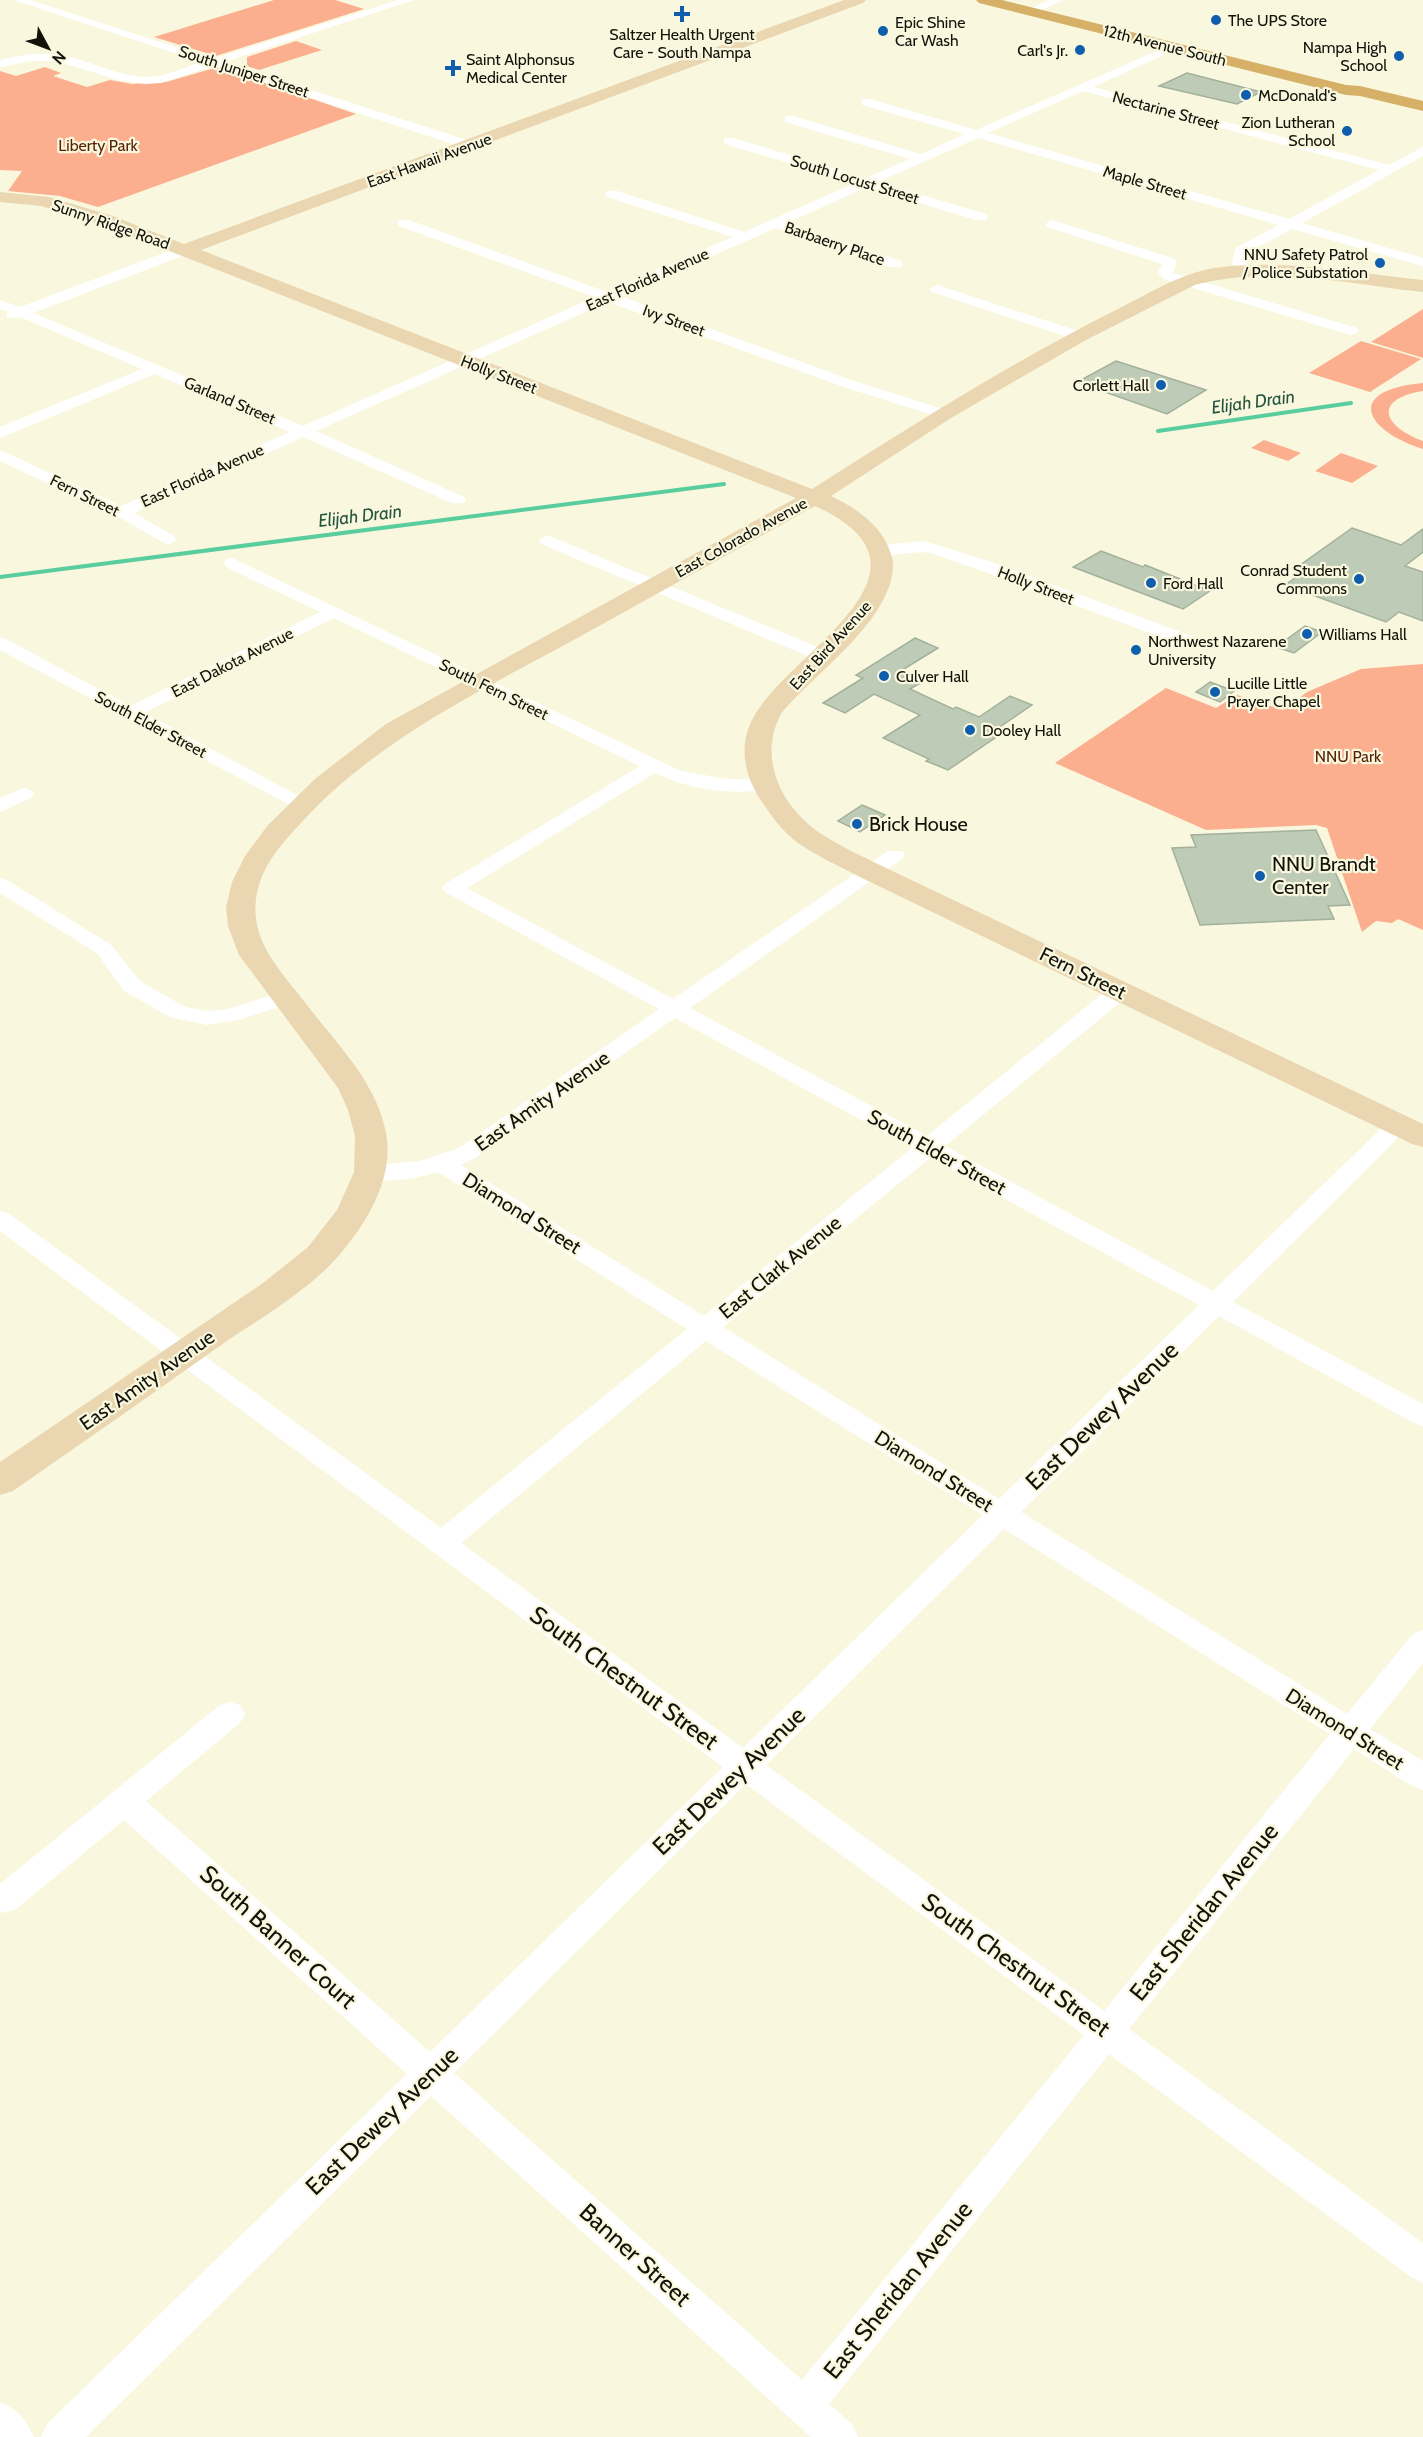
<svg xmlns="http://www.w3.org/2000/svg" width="1423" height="2437" font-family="Cabin,sans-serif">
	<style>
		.green { fill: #fbaf8e }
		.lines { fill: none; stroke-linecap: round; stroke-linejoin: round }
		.stream { stroke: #5acd9e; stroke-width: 4 }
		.building { fill: #becbb6; stroke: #a3b09c; stroke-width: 1.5 }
		.street { fill: #fff; fill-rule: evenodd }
		.secondary { fill: #ead7b2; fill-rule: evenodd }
		.primary { fill: #d5b066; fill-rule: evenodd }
		.poi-dot { fill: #0e5ead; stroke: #f9f8df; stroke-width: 2 }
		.labels { text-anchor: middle; stroke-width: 4.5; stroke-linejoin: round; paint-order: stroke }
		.far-poi-label { font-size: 16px; fill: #13120a; stroke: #f9f8df; text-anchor: start }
		.far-street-label { font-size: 16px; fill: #13120a; stroke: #f9f8df }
		.far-park-label { font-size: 16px; fill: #571e00; stroke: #f9f8df }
		.far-water-label { font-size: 18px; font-style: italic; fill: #255541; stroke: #f9f8df }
		.poi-label { font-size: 20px; fill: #13120a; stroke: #f9f8df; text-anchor: start }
		.street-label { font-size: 20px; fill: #13120a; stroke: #f9f8df }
		.near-street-label { font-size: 24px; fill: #13120a; stroke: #f9f8df }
	</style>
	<rect width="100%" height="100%" fill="#f9f8df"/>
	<path class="green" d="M274,0h61l29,9 -148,47 -62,-19z
		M296,41l26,9 -63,20 -12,-4v-9z
		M45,67l16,6 -8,3 34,11 23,-7 22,4 34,-2 52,-15 138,47 -258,93 -38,-11 -52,-5 14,-20 -22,-1v-99l16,5z
		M1423,309v49l-52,-16z
		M1361,341l60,18 -51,33 -61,-19z
		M1423,383v8c-50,8 -41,35 0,50v8c-61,-20 -77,-59 0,-66z
		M1264,440l37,13 -13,8 -37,-13z
		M1341,453l37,13 -26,17 -37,-12z
		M1423,664v266l-25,-11 -6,4 -16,-2 -14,11 -35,-104 -11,-3 -110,5 -151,-67 111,-75 50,20 21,-13 46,15 24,-18 54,-23z"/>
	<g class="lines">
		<path class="stream" d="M1158,431l193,-28
			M0,577l724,-93"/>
	</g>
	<path class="building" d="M1187,73l74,19 -24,12 -78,-18z
		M1116,361l90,29 -39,24 -90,-32z
		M1352,528l49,17 22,-16v23l-18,14 18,6v49l-24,-9 -13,10 -101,-37 20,-14 -9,-3z
		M1101,551l42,16 2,-2 65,26 -27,18 -110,-42z
		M1305,626l17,6 -28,21 -18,-6z
		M915,638l23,10 -39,24 23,10 -12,7 43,20 3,-2 23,10 31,-21 22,9 -41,28 7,3 -50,34 -22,-9 3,-2 -46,-21 37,-23 -46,-21 -29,19 -22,-10 40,-25 -7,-3z
		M1210,682l24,9 -14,11 -24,-10z
		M862,805l23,10 -25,17 -22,-11z
		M1316,830l34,75 -22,1 6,13 -134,6 -28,-77 24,-1 -5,-12z"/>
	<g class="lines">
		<path class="street" d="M14,0h16l183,59 185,-59h16l-190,62 249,80 2,3 -6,4 -4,-1 -252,-82 -52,17 -16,1 -27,-4 -61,-19h-25l-32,6v-7c21,-5 43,-9 65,-4 28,6 53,20 82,21 18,0 37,-9 54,-15z
			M1049,0h15l-30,13 -4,1 -6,-3z
			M1173,44l6,3 -2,2 -84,38 296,78 34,-18v9l-121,67 121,35v8l-131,-37 -45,24 -1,9 5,9 -2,3h-10l-7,-12 4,-14 43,-23 -301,-87 -100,44 108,32 2,3 -2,3h-10l-109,-33 -80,36 114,38 2,3 -2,3h-10l-115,-39 -156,68 234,85 95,30 3,3 -3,3h-10l-95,-30 -236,-85 -292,129 148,66 2,3 -2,3h-12l-149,-66 -169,76 40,23 2,4 -8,5 -53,-30 -115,-54v-11l121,56 169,-74 -135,-58 -155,64v-11l142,-58 -122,-52 -12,1 -2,-3 2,-3 -8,-3v-9l20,7 160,-60h10l2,3 -2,3 -157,60 270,113 292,-129 -196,-71 -2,-3 2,-3h10l198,72 126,-55 -126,-40 -2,-3 2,-3h10l127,41 111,-49 -130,-39 -2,-3 2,-3h8l133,40 44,-19 -125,-37v-6h8l128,38 44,-20 -103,-29v-6h8l106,31zM1083,91l296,79 -90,49 -301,-86z
			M1052,220l123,39 2,3 -4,11 184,55 2,3 -7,4 -5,-1 -184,-55 -5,-7 4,-8 -115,-37 -2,-3z
			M937,285l147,48 2,3 -7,4 -5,-1 -142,-47 -2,-3z
			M547,535l280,116 3,4 -3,4h-12l-274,-115 -2,-4z
			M924,541l68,21 202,75 3,4 -3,4h-12c-84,-31 -167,-64 -252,-92 -14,-4 -49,8 -57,-3l8,-5z
			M232,558l449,213 46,8 44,1 3,4 -3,4c-35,9 -84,1 -116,-15l-188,115 206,111 215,-148h14l3,4 -3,4 -212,149 237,128 185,-150 8,-2 8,2 3,5 -3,5 -183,150 268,145 177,-171 8,-3 8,3 3,5 -3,5 -173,172 190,102v22l-9,-3 -195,-107 -198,196 326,202 66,-80 10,-4v33l-53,66 53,32v29l-11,-4 -58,-37 -225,280 294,214v40l-12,-6 -302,-223 -280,350 23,20 6,13h-47l-380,-341 -345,341h-45l6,-13 360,-350 -283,-254 -108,89 -11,4 -5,-2v-27l220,-179 10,-3 10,3 5,9 -5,9 -94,78 284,251 293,-285 -723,-536v-20l8,2 433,315 246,-199 -249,-157c-23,7 -52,12 -76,6l-4,-6 4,-6 58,-5 39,-13 200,-139 -214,-117 -3,-4 3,-4 195,-118 -306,-148 -190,95 164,88 3,4 -3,4 -7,2 -301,-161v-12l6,1 124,67 190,-94 -94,-45 -2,-4 2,-4zM675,1018l237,130 -208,168 -243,-151 14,-7zM930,1158l269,147 -200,194 -276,-172zM706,1341l277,174 -240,233 -282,-205zM1004,1529l326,205 -226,277 -338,-246zM746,1784l338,251 -282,345 -348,-307z
			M24,788l7,2 3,4 -3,4 -31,14v-14z
			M0,878l7,2 104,65 29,36 45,26 22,4 21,-2 57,-18 8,2 3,5 -3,5 -55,17 -31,5 -37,-8 -46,-26 -27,-38 -97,-60z
			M0,2402c17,7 26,18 34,35h-34z"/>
		<path class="secondary" d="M844,0h22l-3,3 -662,247 611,239c99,-63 198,-126 302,-178 32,-16 65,-37 100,-43 69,-10 141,5 209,12v12c-73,-8 -157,-27 -228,-7l-109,55 -135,78 -120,78c23,11 46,26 57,50 2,6 5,12 5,17 1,57 -79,110 -112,151 -23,43 -1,90 36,117 20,14 43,24 65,35l541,258v23l-11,-3 -550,-266c-21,-11 -44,-21 -64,-35 -15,-11 -26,-26 -36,-41 -17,-25 -24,-54 -10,-82 32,-66 206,-149 63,-214 -75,42 -150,83 -225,125 -101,56 -210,105 -289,192 -17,18 -35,38 -42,62 -15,52 20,83 48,120 30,39 70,78 79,128 9,47 -22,95 -53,129 -28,30 -75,58 -109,81 -70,50 -141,99 -211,148l-13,4v-33l263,-179 45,-36 29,-37 17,-38 1,-36 -7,-26 -10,-22 -99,-133 -11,-29 -2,-19 6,-25 13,-26 23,-31 48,-47 70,-54 410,-226 -695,-274 -60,-18 -41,-4v-10l49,5 64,19 71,28z"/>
		<path class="primary" d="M976,0h26l344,85 14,1 63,15v10l-63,-15 -14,-1 -367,-92z"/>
	</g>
	<g class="poi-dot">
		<path d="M679 5h6v6h6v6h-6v6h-6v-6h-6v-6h6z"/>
		<circle cx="1216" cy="20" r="6"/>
		<circle cx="883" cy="31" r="6"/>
		<circle cx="1080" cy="50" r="6"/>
		<circle cx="1399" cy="56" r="6"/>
		<path d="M450 59h6v6h6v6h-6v6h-6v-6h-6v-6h6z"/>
		<circle cx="1246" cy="95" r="6"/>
		<circle cx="1347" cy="131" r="6"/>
		<circle cx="1380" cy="263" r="6"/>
		<circle cx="1161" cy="385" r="6"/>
		<circle cx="1359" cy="579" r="6"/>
		<circle cx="1151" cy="583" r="6"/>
		<circle cx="1307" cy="634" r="6"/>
		<circle cx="1136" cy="650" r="6"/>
		<circle cx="884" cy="676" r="6"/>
		<circle cx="1215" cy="692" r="6"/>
		<circle cx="970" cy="730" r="6"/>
		<circle cx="857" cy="824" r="6"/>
		<circle cx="1260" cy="876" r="6"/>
	</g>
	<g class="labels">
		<g class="far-poi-label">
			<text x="1228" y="26">The UPS Store</text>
			<text x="895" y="28">Epic Shine<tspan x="895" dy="18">Car Wash</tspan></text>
			<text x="682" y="40" text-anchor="middle">Saltzer Health Urgent<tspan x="682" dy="18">Care - South Nampa</tspan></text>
			<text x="1387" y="53" text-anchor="end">Nampa High<tspan x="1387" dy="18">School</tspan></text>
			<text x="1068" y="56" text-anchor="end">Carl's Jr.</text>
			<text x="466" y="65">Saint Alphonsus<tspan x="466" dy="18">Medical Center</tspan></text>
			<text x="1258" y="101">McDonald's</text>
			<text x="1335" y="128" text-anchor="end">Zion Lutheran<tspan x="1335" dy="18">School</tspan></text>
			<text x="1368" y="260" text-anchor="end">NNU Safety Patrol<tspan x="1368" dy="18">/ Police Substation</tspan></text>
			<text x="1149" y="391" text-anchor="end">Corlett Hall</text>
			<text x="1347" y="576" text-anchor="end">Conrad Student<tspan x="1347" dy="18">Commons</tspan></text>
			<text x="1163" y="589">Ford Hall</text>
			<text x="1319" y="640">Williams Hall</text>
			<text x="1148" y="647">Northwest Nazarene<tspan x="1148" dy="18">University</tspan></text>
			<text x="896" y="682">Culver Hall</text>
			<text x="1227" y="689">Lucille Little<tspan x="1227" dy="18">Prayer Chapel</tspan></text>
			<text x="982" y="736">Dooley Hall</text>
		</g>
		<g class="far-street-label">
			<text transform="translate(1165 45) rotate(14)" y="6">12th Avenue South</text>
			<text transform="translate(244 71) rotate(18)" y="6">South Juniper Street</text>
			<text transform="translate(1166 110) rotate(15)" y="6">Nectarine Street</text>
			<text transform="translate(429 160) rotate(-20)" y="6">East Hawaii Avenue</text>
			<text transform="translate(855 179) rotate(17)" y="6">South Locust Street</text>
			<text transform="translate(1145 182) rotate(16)" y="6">Maple Street</text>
			<text transform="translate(111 224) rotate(19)" y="6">Sunny Ridge Road</text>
			<text transform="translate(835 243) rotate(19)" y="6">Barbaerry Place</text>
			<text transform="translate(647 279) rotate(-24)" y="6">East Florida Avenue</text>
			<text transform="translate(674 320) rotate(20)" y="6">Ivy Street</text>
			<text transform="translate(499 374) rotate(21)" y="6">Holly Street</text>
			<text transform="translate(230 400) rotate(23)" y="6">Garland Street</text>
			<text transform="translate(202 475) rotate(-24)" y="6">East Florida Avenue</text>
			<text transform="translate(85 495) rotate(26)" y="6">Fern Street</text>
			<text transform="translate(741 537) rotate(-29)" y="6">East Colorado Avenue</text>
			<text transform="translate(1036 585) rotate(21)" y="6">Holly Street</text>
			<text transform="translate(830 645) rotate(-48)" y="6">East Bird Avenue</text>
			<text transform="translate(232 662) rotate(-27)" y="6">East Dakota Avenue</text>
			<text transform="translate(494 689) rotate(26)" y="6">South Fern Street</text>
			<text transform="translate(151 724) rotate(28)" y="6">South Elder Street</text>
		</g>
		<g class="far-park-label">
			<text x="98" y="151">Liberty Park</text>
			<text x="1348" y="762">NNU Park</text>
		</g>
		<g class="far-water-label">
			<text transform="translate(1253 402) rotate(-8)" y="6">Elijah Drain</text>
			<text transform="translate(360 516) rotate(-7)" y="6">Elijah Drain</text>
		</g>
		<g class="poi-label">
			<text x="869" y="831">Brick House</text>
			<text x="1272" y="871">NNU Brandt<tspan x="1272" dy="23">Center</tspan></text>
		</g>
		<g class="street-label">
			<text transform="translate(1083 973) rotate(26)" y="7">Fern Street</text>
			<text transform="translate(542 1101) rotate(-35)" y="7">East Amity Avenue</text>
			<text transform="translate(937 1152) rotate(29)" y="7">South Elder Street</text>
			<text transform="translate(522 1213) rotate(32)" y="7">Diamond Street</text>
			<text transform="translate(780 1267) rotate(-39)" y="7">East Clark Avenue</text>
			<text transform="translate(147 1380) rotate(-35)" y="7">East Amity Avenue</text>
			<text transform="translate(934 1471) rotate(32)" y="7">Diamond Street</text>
			<text transform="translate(1345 1729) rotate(32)" y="7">Diamond Street</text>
		</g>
		<g class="near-street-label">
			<text transform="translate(1102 1416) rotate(-44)" y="8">East Dewey Avenue</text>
			<text transform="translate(624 1678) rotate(36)" y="8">South Chestnut Street</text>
			<text transform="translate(729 1781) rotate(-44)" y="8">East Dewey Avenue</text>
			<text transform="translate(1204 1912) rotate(-51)" y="8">East Sheridan Avenue</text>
			<text transform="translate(278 1937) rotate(42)" y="8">South Banner Court</text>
			<text transform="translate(1016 1965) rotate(36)" y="8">South Chestnut Street</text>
			<text transform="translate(382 2121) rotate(-44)" y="8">East Dewey Avenue</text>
			<text transform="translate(635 2255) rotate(42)" y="8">Banner Street</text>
			<text transform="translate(898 2290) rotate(-51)" y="8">East Sheridan Avenue</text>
		</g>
	</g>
	<g transform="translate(48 48) rotate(131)" stroke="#f9f8df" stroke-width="4.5" paint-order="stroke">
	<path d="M0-4.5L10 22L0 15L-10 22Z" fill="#13120a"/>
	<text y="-9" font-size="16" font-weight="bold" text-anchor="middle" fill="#13120a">N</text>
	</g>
</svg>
